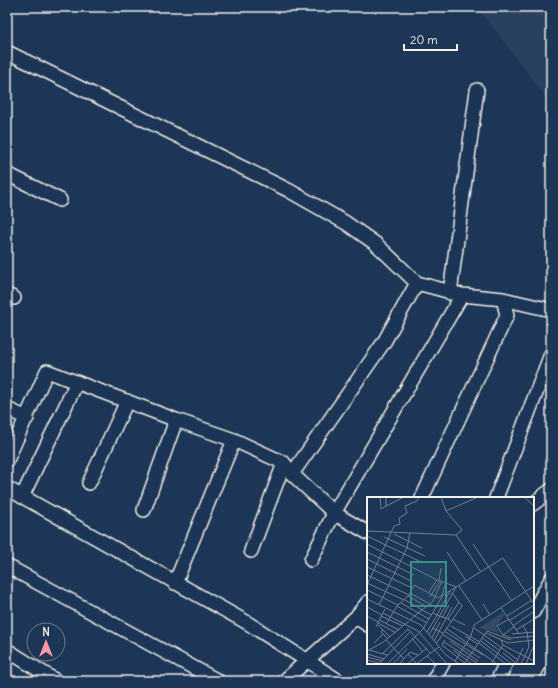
<svg xmlns="http://www.w3.org/2000/svg" width="558" height="688" font-family="Delius,sans-serif">
	<style>
		.built { fill: #2a4060 }
		.lines { fill: none; stroke-linecap: round; stroke-linejoin: round }
		.street-casing { stroke: #f4f1e8; stroke-width: 16 }
		.street { stroke: #1d3557; stroke-width: 13 }
		.inset-road { fill: none; stroke: #738091; stroke-width: 1 }
		.view { fill: #3d8f86; fill-opacity: 0.15; stroke: #3d8f86; stroke-width: 2 }
		.inset-edge { fill: none; stroke: #f4f1e8; stroke-width: 2 }
	</style>
	<rect width="100%" height="100%" fill="#1d3557"/>
	<filter id="ink" filterUnits="userSpaceOnUse"><feTurbulence type="fractalNoise" baseFrequency=".025" numOctaves="2"/><feDisplacementMap in="SourceGraphic" scale="8" xChannelSelector="R" yChannelSelector="G"/><feConvolveMatrix kernelMatrix="1 2 1 2 8 2 1 2 1" color-interpolation-filters="sRGB"/></filter>
	<g filter="url(#ink)">
		<path class="built" d="M477,7h74v97z"/>
		<g class="lines">
			<g class="street-casing">
				<path id="street" d="M7,52l281,138 58,33 30,21 41,39 45,12 41,4 48,11
					M7,174l53,26
					M450,293l27,-203
					M7,295l7,3
					M7,409l20,9
					M7,460l40,-89 129,49 58,20 50,23 8,11 42,39 34,20
					M292,474l92,-132 33,-59
					M89,483l38,-82
					M7,488l239,134 93,59
					M22,497l55,-115
					M422,498l85,-183 -4,-16
					M496,498l55,-144
					M533,504l18,-14
					M144,510l32,-90
					M251,551l33,-88
					M311,560l23,-47 128,-218
					M7,566l211,115
					M175,583l59,-143
					M533,612l18,-33
					M356,617l12,8
					M7,650l49,31
					M284,681l72,-64 12,-15
					M433,681l10,-18
					M497,681l9,-18
					M547,681l4,-8"/>
			</g>
			<use href="#street" class="street"/>
		</g>
	</g>
	<g transform="translate(367 497)">
		<rect width="167" height="167" fill="#1d3557"/>
		<path d="M135,116l2,2 -8,13 3,5 -20,-5z" fill="#354a67"/>
		<path class="inset-road" d="M13,0l1,12 5,-3v-9M157,0l10,9M19,9l18,-9M79,14l32,-14M0,34l89,4 6,-5 -16,-19 -5,-14M27,37l28,14M89,38l25,37M0,39l54,26M17,40l41,19M0,47l70,36 20,7M106,47l39,57M0,55l47,23M80,55l19,29M0,62l44,22M0,70l45,21M0,78l42,20M72,83l2,-12M0,86l37,17M0,88l27,-59 6,-2 -1,-6 8,-5 -2,-7 12,-5 2,-4M92,89l23,34M0,93l31,15M62,95l8,-12M43,96l27,15M75,98l4,-13M41,99l19,11M63,100l10,-16M0,102l54,26 25,30 13,9M38,103l26,15M34,106l28,16M116,107l7,11M12,108l28,-57 3,-15M30,109l30,17M0,110l15,8M134,111l18,26M16,116l35,18 29,33M0,119l11,6M14,119l22,10M140,119l25,-16M75,121l7,-13M81,122l-11,-4 13,-24M85,122l13,6M142,122l-12,7 6,9 8,3 23,-2M12,123l20,10M43,123l23,-19 9,-20M143,123l24,-15M84,124l-3,-2 11,-17M11,126l18,10M10,127l13,13M19,127l11,-18 12,-11 5,-10 24,13 65,-40 31,46M84,129l29,16M146,129l20,-14M9,130l9,-18M65,131l11,5M79,131l51,36M107,131l10,7M16,133l-2,2 7,7M149,133l18,-11M77,134l39,24M60,135l10,-17 -4,-2M119,136l22,10 26,-3M75,137l38,24M145,137l22,-2M62,138l27,-48M117,138l34,25M136,138l11,-8M98,139l13,8M45,141l10,13M65,141l8,-16M115,141l17,12M19,143l18,19M78,143l-3,5 23,18M134,143l2,5 31,16M67,144l18,-34M83,144l28,20M114,144l31,23M77,145l33,21M7,146l9,-9M112,146l27,21M69,147l26,-38 -10,-13M2,153l18,5M86,153l19,14M0,154l15,-8 27,-22M136,156l13,10M0,157l17,5M15,157l26,-25 22,24M41,157l8,9M60,159l9,8M0,160l15,4M0,163l12,3M88,164l16,-25 3,-11 60,-39M12,167l32,-33M20,167l36,-35 20,-34M26,167l14,-15M32,167l11,-12 8,3M40,167l20,-16M49,167l23,-17M97,167l23,-33 24,9M124,167l12,-19M149,167l7,-16M154,167l8,-17 -2,-15 -4,-6M159,167l7,-17"/>
		<path class="view" d="M44,65h35v44h-35z"/>
		<rect width="167" height="167" class="inset-edge"/>
	</g>
	<rect width="558" height="688" fill="none" stroke="#1d3557" stroke-width="24"/>
	<rect x="12" y="12" width="534" height="664" fill="none" stroke="#f4f1e8" stroke-width="1.5" filter="url(#ink)"/>
	<g transform="translate(46 642)"><circle r="19" fill="#1d3557" stroke="#738091"/>
	<path d="M0-3L7 15L0 10L-7 15Z" fill="#ff9aa2"/>
	<text y="-6" font-size="11" font-weight="bold" text-anchor="middle" fill="#f4f1e8">N</text>
	</g>
	<path d="M404 44v6h53v-6" fill="none" stroke="#f4f1e8" stroke-width="2"/>
	<text x="410" y="44" font-size="12" fill="#f4f1e8" stroke="#1d3557" stroke-width="3" paint-order="stroke">20 m</text>
</svg>
